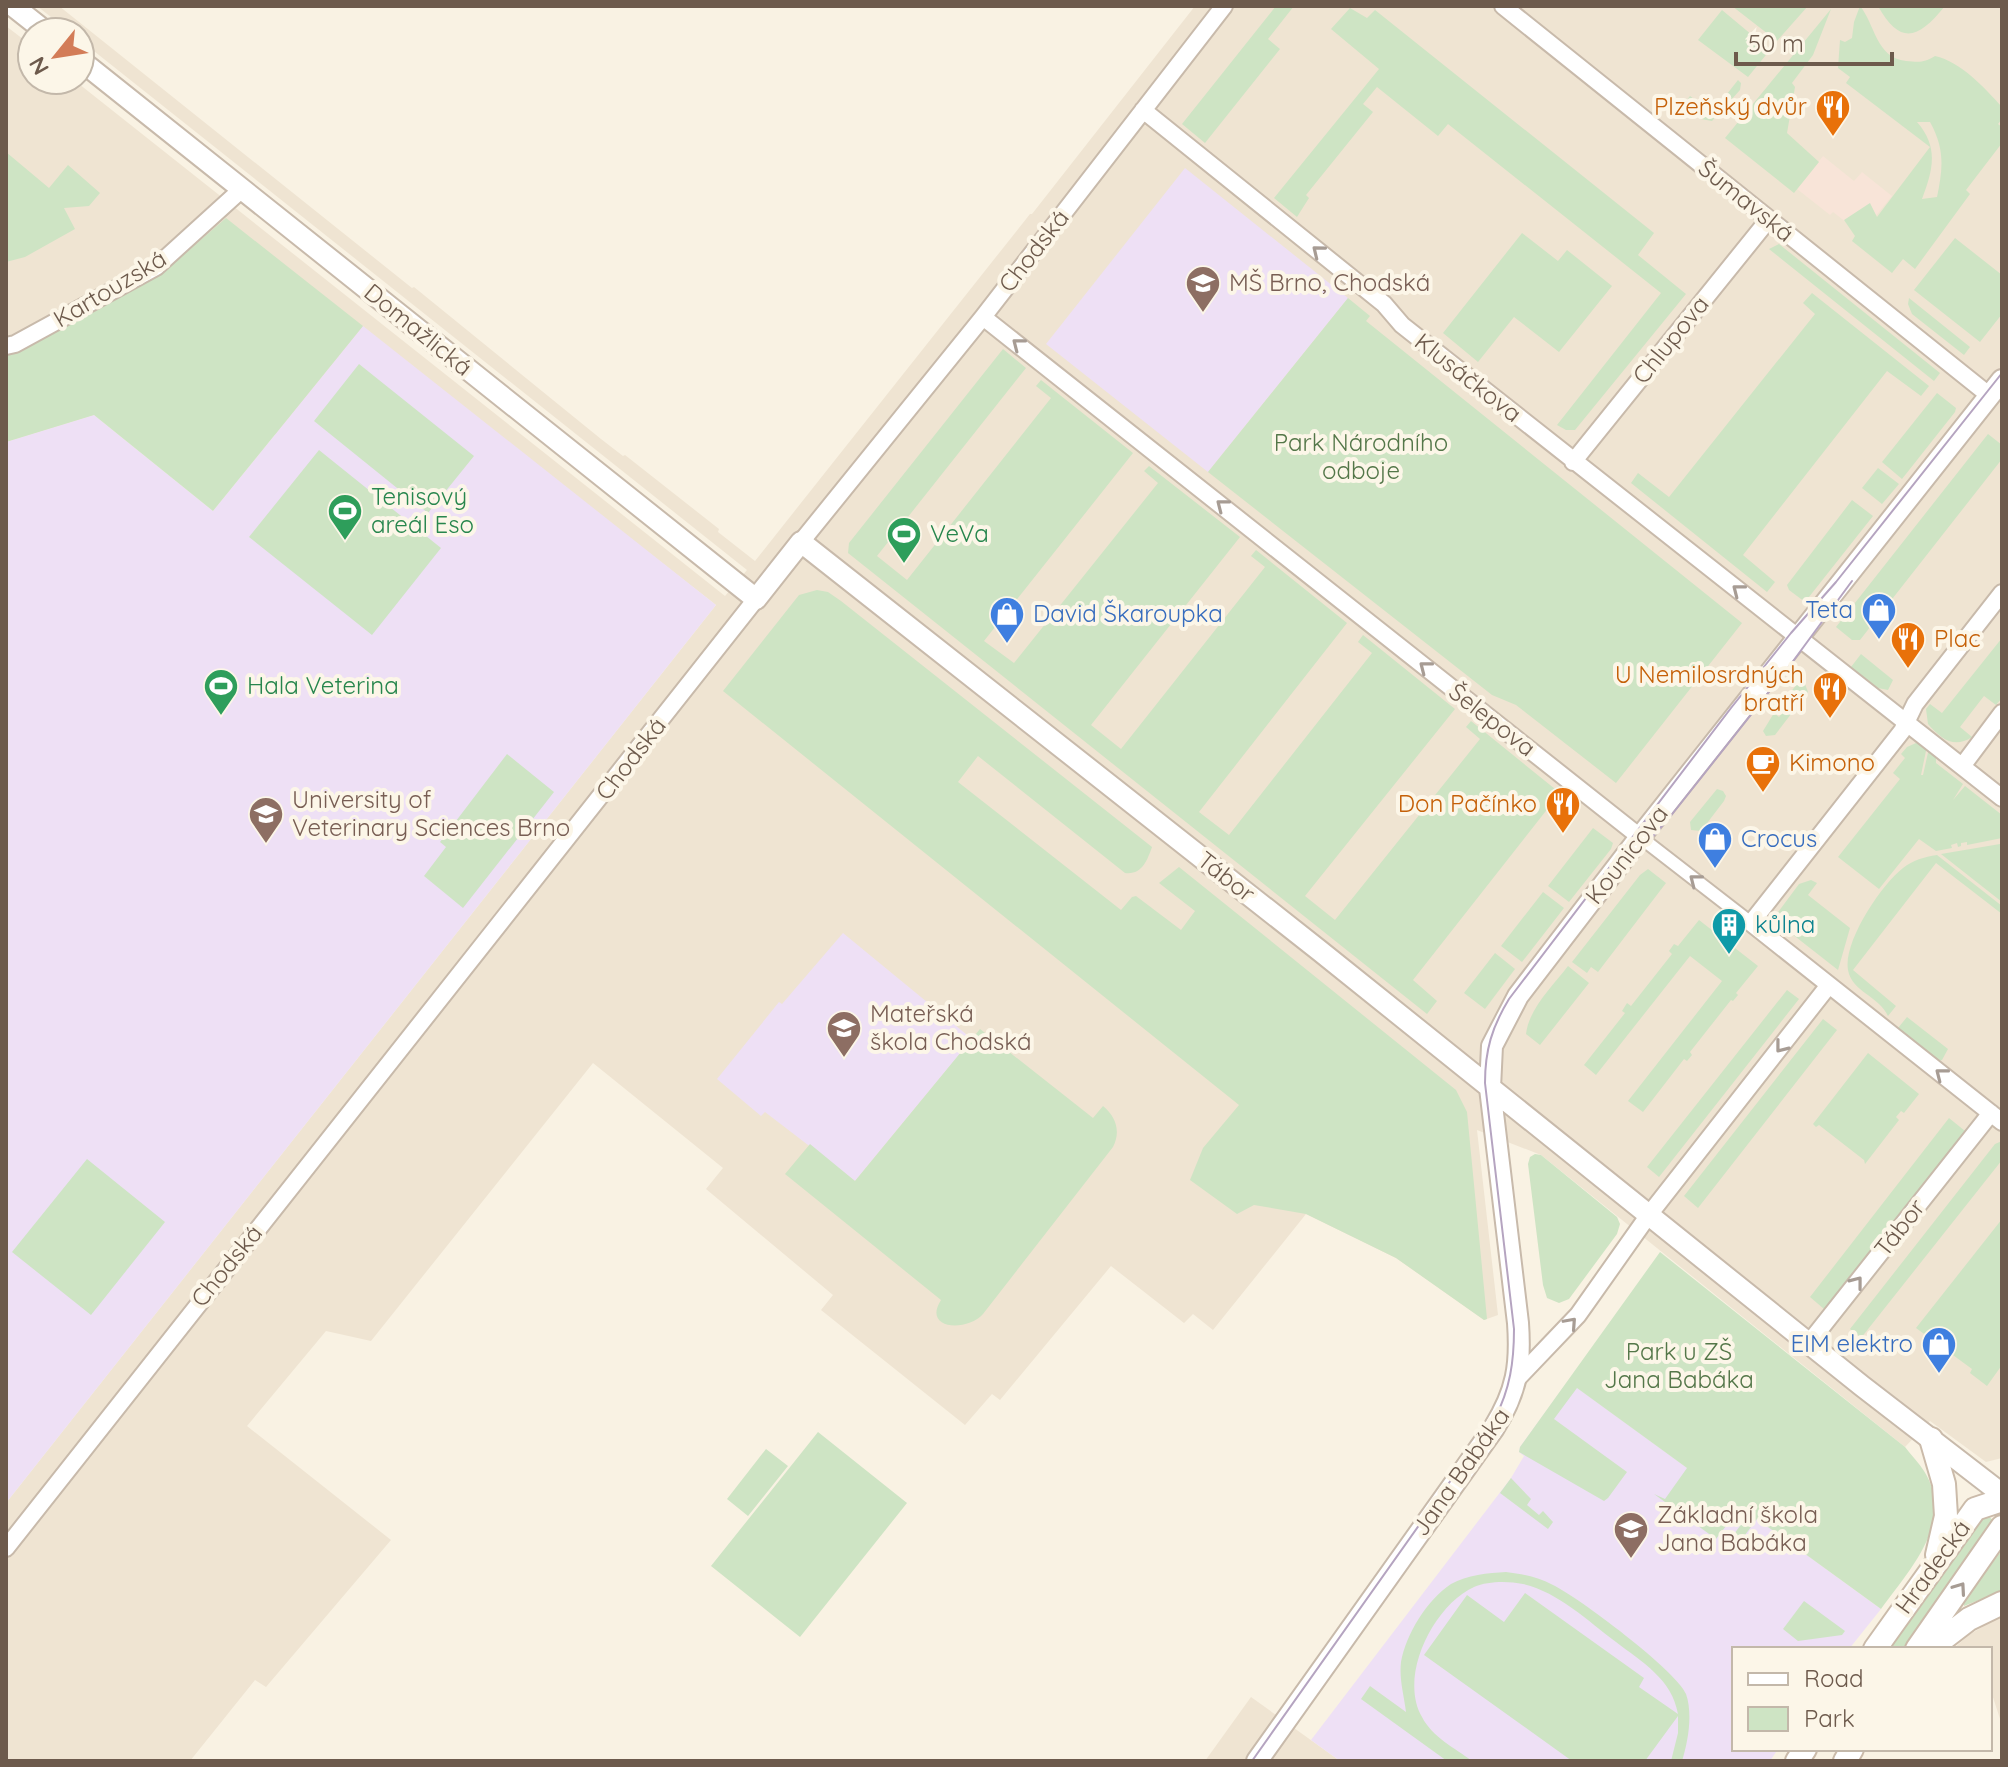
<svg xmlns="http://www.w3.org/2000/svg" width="2008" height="1767" font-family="Quicksand,sans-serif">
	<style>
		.residential { fill: #efe4d2 }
		.commercial { fill: #f8e4d8 }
		.education { fill: #eee0f5 }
		.green { fill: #cee4c4; fill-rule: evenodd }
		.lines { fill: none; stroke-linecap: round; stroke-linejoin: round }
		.pedestrian-casing { stroke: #c8baab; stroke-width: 16 }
		.minor-casing { stroke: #c8baab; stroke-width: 20 }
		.tertiary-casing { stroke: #c8baab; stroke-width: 24 }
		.secondary-casing { stroke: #cbbbaa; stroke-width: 26 }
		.pedestrian { stroke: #fff; stroke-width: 12 }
		.minor { stroke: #fff; stroke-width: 16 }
		.tertiary { stroke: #fff; stroke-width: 20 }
		.secondary { stroke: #fff; stroke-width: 22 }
		.tram { stroke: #b5a4c0; stroke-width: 2 }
		.oneway { stroke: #a79c94 }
		.labels { text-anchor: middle; stroke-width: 8; stroke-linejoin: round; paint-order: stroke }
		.food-label { font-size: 24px; fill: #c56008; stroke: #fcf6e8; text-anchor: end }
		.street-label { font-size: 24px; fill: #6d5a4c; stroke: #fcf6e8 }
		.education-label { font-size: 24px; fill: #785e54; stroke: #fcf6e8; text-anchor: start }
		.park-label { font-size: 24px; fill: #547749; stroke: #fcf6e8 }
		.leisure-label { font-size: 24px; fill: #27864d; stroke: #fcf6e8; text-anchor: start }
		.shop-label { font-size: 24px; fill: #366cbe; stroke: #fcf6e8; text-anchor: end }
		.culture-label { font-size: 24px; fill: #0d838f; stroke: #fcf6e8; text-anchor: start }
	</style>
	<rect width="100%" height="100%" fill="#f9f2e3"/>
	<path class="residential" d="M37,6h22l353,282 2,-1 187,152 22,17 2,-1 94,74 -1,3 37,29 275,-347h2l163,-208h807v1452l-16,4 -56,-41 -25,26 -364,-292 -64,-25 21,185 -14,5 -88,-62 -90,-44 -93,116 -20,-16 -9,9 -73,-57 -111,134 -8,-6 -27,31 -144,-115 12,-15 -127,-106 17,-21 -130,-105 -222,278 -45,-10 -79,95 144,114 -125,147 -11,-7 -65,81h-184v-258l710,-898 -182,-142 -440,-48 -88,27v-416l26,20v34h42l651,516 22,-26 -667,-530v-8h-10z
		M2002,1615v110l-12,-37v-39h-37l16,-14z
		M1251,1697l89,64h-135z"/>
	<path class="commercial" d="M1823,156l31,25 8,-9 30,24 -31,38 -28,-22 -3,3 -33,-26z"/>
	<path class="education" d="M1185,168l163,130 -140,174 -162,-128z
		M363,326l353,279 -710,898v-1061l88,-27 119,96z
		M843,933l129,106 -117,142 -90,-69 -4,4 -44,-37 62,-77 3,2z
		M1568,1381l313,228 -32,40h-115v100h44l-8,12h-430l-29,-21 200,-262 13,-22 -5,-4 1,-5z"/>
	<path class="green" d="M1276,6h18l-26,33 12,10 -75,94 -23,-19z
		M1732,6h76l-31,35z
		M1860,6c15,18 16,52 46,55 13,1 18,2 29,-5 26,6 49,31 67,51v12l-4,5 4,3v16l-36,47 4,4 -55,75 -12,-10 -11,14 -40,-32 3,-5 -11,-16 26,-17 7,14 53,-70 -84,-64 4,-6 -12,-9 2,-28 5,2 7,-4 2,-16zM1917,122h13c15,27 13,46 7,75l-15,2c11,-29 17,-52 -5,-77z
		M1878,6h67c-26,32 -44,41 -67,0z
		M1350,8l17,10 8,-8 279,223 -16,22 48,39 -111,136h-9l-9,-5 104,-132 -213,-169 -10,12 -61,-49 -14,17 10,8 -67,83 3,3 -12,19 -23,-19 105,-129 -48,-40z
		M1831,9l-18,46 -21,28 3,4 -8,46 32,29 -25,31 -69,-55z
		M1722,10l48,40 -22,27 -50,-37z
		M1738,80l3,3 -1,7 -28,31 -11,-2 -18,-14 7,-9 22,17z
		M6,152l43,36 19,-23 32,28 -11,13 -25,2 11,21 -50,28 -19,5z
		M226,218l137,108 -150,185 -119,-96 -88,27v-88l9,-2 145,-77z
		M1522,233l36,28 9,-11 45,36 -53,66 -45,-35 -36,45 -35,-29z
		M1955,238l47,37v39l-22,28 -66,-52z
		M1779,244l161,129 -6,8 -165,-132z
		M1812,293l117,93 -8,10 -34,-25 -144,184 32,27 -8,10 -136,-109 7,-10 31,24 146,-183 -12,-11z
		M1348,298l22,18 -4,5 376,302 -126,160 -100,-78 -24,-10 -284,-223z
		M1909,298l61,49 -6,8 -52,-41 -4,-10z
		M1003,349l23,19 -149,188 30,24 144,-182 -15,-12 5,-6 92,73 -149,188 30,22 144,-180 -14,-12 5,-5 91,71 -149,188 30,24 144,-182 -14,-11 5,-6 91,73 -148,189 30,23 143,-182 -14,-11 5,-7 92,74 -150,187 30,24 145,-181 -14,-12 5,-6 89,72 -147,187 24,21 -10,13 -579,-461 1,-10z
		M359,364l115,92 -46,57 -114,-92z
		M1937,393l19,15 -1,4 -53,67 -20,-17z
		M1988,434l14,11v14l-142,181h-8l-16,-13z
		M319,450l122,98 -69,87 -123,-98z
		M1878,468l21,16 -17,20 -20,-16z
		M1852,500l21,16 -68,86 -16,-12 -2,-5z
		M817,590l11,2 13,9 311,246c-5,14 -10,28 -27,26l-147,-117 -20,26 163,128 11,-13 4,-1 45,34 14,-19 -36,-28 20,-16 277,223 11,22 20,207 -3,1 -88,-62 -90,-44 -52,-9 -17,9 -47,-34 13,-32 36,-43 -516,-414 76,-96z
		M2002,638v60l-6,7 -12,-9 -24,31 12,10c-18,12 -31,2 -44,-13l-2,-15 4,-5 12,9z
		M1861,654l32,26 -5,10 -10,-2 -27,-21z
		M1801,682l4,2 3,8 -33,43 -9,1 -3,-5 11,-18 5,4 11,-14 -4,-5 11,-14z
		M1916,743l11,3 -6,29h2l6,-27 7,5v10l27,21 -10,16 12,-14 37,29v23l-35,7v-3l-6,1v3l-3,1 -1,-4 -6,2 1,3 -16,3 -17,-12 -40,50 -41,-32 62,-78 -7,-6 12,-15 -4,-4 6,-7z
		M507,754l47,38 -91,116 -39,-32 22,-29 -6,-5z
		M1717,789l6,2 3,5 -2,5 -23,30 -10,-1 -1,-8z
		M1593,828l20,15 -2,6 -42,53 -21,-16z
		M2002,843v59l-61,-48 59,-10z
		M1937,855l65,51v8l-66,-51 -83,107 43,36 -8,10c-9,-20 -36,-24 -40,-46 -5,-28 33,-85 55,-102 10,-8 21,-11 34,-13z
		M1648,869l18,14 -68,89 -7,-5 -4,6 -15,-11 68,-87z
		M1811,880l6,3 -9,12 42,33 -12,42 -65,-51 26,-35z
		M1543,892l21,16 -42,54 -21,-16z
		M1699,920l59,46 -22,27 2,2 -5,6 -2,-1 -41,52 2,3 -5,6 -3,-2 -41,53 -15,-11 94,-120 -32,-25 -94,119 -12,-10 41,-52 -3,-2 5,-8 4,3 41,-52 -3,-3 5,-7 4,2z
		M1495,953l20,16 -30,40 -21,-16z
		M1568,966l21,17 -49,62 -14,-11c3,-26 27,-48 42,-68z
		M1787,990l12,9 -140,178 -12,-10z
		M1907,1017l41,32 -6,11 -3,1 -41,-33z
		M1823,1019l14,11 -139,178 -14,-12z
		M980,1029l113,89 10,-12c13,11 18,25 10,41l-130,167c-16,18 -61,16 -42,-14l-156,-126 25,-30 45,37z
		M1868,1053l51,41 -15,19 -3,-2 -5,6 3,3 -34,44 -1,-4 -45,-35 -3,2 -3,-3z
		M1949,1118l16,13 -141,178 -14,-12z
		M2002,1141v19l-141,178 -11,-9 145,-185z
		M1535,1154l6,1 76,62 3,7 -3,10 -48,65 -10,4 -12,-5 -4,-13 -15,-121 2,-7z
		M87,1159l78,63 -74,93 -79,-63z
		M2002,1219v146l-15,21 -17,-13 2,-4 -56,-41z
		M1660,1252l245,195c6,8 14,16 19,24 32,51 -15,99 -43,138l-124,-90 -24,32 -7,-6 22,-30 -8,-7 -24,31 -62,-45 11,5 22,-31 -110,-80 -23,31 73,53 -19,26 -4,3 -85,-49 1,-5z
		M818,1432l89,71 -107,134 -89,-71z
		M766,1449l22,17 -40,50 -21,-17z
		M1511,1478l20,21 -4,6 12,10 4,-4 10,11 -5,7 -48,-36z
		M1988,1515l6,7 -91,127h-14l96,-133z
		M2002,1550v41l-38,15v-5z
		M1506,1572c17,2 32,5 47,13 25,12 124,86 133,109 7,20 2,48 -4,67h-11l7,-28v-17l-33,45h-73l-148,-106 43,-60 37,27 21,-29 119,85 -5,9 39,27c-6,-35 -36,-52 -62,-72 -28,-21 -58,-50 -93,-58 -15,-3 -35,-3 -49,3 -40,18 -76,89 -52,130 10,20 33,31 50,44h-25l-86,-62 9,-13 36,26c-2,-17 -7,-33 -5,-50 5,-28 26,-62 50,-78 16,-9 37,-11 55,-12z
		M1804,1601l41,30 -3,4 -44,6 -15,-12z"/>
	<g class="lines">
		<g class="pedestrian-casing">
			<path id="pedestrian" d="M1640,837l111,86"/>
		</g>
		<g class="minor-casing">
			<path id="minor" d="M1503,6l487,390
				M1143,110l241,194 18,21 600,473
				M983,317l657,520
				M6,346l9,-2 141,-77 86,-78
				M1573,462l196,-243
				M801,542l182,-225 241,-311
				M2002,593l-87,111 -13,27 -151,192 251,199
				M1963,765l39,-52
				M1809,1343l182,-230
				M1516,1380l62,-65 70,-99 181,-231
				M6,1548l750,-949"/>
		</g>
		<g class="tertiary-casing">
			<path id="tertiary" d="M13,6l33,26
				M80,60l676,539 45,-57 519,409 542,435 140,108
				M1257,1761l237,-333c23,-37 27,-63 24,-105l-28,-235 2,-42 26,-50 122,-159 362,-457"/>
		</g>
		<g class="secondary-casing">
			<path id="secondary" d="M1931,1439l13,45 2,32 -9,39
				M1875,1649l100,-140 27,-9
				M1917,1649l85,-122
				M1930,1649l39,-30 33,-16
				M1797,1761l8,-12
				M1845,1761l7,-12"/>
		</g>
		<use href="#pedestrian" class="pedestrian"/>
		<use href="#minor" class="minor"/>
		<use href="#tertiary" class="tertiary"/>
		<use href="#secondary" class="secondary"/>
		<path class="tram" d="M1608,887l61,-69 122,-154 61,-83
			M1252,1761l243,-343c15,-29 19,-56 19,-89l-29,-246c0,-33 7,-56 24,-84l222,-291 60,-75 45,-51 166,-209"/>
	</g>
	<defs><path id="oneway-chevron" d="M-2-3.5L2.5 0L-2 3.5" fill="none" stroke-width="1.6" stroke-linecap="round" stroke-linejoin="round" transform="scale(2)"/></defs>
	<g class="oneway">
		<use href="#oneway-chevron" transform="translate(1318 251) rotate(-141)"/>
		<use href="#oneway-chevron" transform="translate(1018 344) rotate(-142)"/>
		<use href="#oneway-chevron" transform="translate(1222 505) rotate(-142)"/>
		<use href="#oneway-chevron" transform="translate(1738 590) rotate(-142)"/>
		<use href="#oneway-chevron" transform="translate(1425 667) rotate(-142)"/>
		<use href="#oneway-chevron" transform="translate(1695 880) rotate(-142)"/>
		<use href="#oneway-chevron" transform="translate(1781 1047) rotate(128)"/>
		<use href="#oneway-chevron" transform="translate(1941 1074) rotate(-142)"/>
		<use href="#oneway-chevron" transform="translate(1857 1282) rotate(-52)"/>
		<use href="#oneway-chevron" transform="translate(1571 1323) rotate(-48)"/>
		<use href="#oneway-chevron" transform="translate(1960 1588) rotate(-55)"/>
	</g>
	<defs>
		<g id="restaurant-pin" transform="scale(1.8)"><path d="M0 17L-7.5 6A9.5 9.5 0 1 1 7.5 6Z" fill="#e8710a" stroke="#fcf6e8"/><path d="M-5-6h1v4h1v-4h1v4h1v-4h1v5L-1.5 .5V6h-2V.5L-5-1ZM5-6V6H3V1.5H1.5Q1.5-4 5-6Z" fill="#fff"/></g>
		<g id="school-pin" transform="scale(1.8)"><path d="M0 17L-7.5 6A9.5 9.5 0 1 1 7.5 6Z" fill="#8d6e63" stroke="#fcf6e8"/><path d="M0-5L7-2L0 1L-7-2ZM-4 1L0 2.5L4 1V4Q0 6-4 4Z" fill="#fff"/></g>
		<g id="stadium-pin" transform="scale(1.8)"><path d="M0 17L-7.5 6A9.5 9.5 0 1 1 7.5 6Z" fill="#2e9e5b" stroke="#fcf6e8"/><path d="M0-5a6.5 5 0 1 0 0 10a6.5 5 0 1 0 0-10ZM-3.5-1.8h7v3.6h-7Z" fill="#fff"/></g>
		<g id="shop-pin" transform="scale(1.8)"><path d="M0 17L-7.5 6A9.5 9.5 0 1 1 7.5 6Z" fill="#3f7fe0" stroke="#fcf6e8"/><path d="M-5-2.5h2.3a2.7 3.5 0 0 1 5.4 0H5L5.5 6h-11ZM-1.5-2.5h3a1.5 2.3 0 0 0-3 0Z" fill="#fff"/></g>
		<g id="cafe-pin" transform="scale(1.8)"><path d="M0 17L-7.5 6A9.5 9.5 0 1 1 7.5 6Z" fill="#e8710a" stroke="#fcf6e8"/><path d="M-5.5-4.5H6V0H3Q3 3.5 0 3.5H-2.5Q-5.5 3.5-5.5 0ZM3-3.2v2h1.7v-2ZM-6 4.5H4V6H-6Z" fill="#fff"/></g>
		<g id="university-pin" transform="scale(1.8)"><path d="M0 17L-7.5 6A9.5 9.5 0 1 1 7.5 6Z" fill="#8d6e63" stroke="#fcf6e8"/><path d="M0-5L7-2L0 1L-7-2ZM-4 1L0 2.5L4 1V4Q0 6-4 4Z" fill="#fff"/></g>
		<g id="building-pin" transform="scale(1.8)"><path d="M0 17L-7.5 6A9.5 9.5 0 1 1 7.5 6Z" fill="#0f9aa8" stroke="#fcf6e8"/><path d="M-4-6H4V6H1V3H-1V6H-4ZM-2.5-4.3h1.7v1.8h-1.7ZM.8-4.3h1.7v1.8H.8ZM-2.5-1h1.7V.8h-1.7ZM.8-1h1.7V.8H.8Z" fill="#fff"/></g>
	</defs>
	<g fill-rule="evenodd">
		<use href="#restaurant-pin" x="1833" y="107"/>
		<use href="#school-pin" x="1203" y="283"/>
		<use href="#stadium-pin" x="345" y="511"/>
		<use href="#stadium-pin" x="904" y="534"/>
		<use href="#shop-pin" x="1879" y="610"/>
		<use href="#shop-pin" x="1007" y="614"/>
		<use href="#restaurant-pin" x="1908" y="639"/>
		<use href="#stadium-pin" x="221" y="686"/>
		<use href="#restaurant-pin" x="1830" y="689"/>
		<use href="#cafe-pin" x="1763" y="763"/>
		<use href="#restaurant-pin" x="1563" y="804"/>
		<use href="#university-pin" x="266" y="814"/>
		<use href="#shop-pin" x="1715" y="839"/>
		<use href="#building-pin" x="1729" y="925"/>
		<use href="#school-pin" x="844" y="1028"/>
		<use href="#shop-pin" x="1939" y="1344"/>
		<use href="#school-pin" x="1631" y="1529"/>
	</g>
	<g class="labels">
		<g class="food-label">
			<text x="1807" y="115">Plzeňský dvůr</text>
			<text x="1934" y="647" text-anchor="start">Plac</text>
			<text x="1804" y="683">U Nemilosrdných<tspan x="1804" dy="28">bratří</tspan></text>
			<text x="1789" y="771" text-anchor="start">Kimono</text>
			<text x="1537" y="812">Don Pačínko</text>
		</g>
		<g class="street-label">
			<text transform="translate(1746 201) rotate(39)" y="8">Šumavská</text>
			<text transform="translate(1034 251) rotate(-52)" y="8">Chodská</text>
			<text transform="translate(110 289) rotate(-31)" y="8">Kartouzská</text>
			<text transform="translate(418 330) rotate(39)" y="8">Domažlická</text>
			<text transform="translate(1671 340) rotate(-51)" y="8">Chlupova</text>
			<text transform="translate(1468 378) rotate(38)" y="8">Klusáčkova</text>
			<text transform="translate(1492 720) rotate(38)" y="8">Šelepova</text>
			<text transform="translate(631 759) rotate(-52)" y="8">Chodská</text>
			<text transform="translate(1627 855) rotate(-52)" y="8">Kounicova</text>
			<text transform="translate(1226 877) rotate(38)" y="8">Tábor</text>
			<text transform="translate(1900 1228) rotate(-52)" y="8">Tábor</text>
			<text transform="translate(227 1266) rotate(-51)" y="8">Chodská</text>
			<text transform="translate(1461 1472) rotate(-55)" y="8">Jana Babáka</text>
			<text transform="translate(1933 1567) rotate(-54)" y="8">Hradecká</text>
		</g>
		<g class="education-label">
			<text x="1229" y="291">MŠ Brno, Chodská</text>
			<text x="292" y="808">University of<tspan x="292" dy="28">Veterinary Sciences Brno</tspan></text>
			<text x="870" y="1022">Mateřská<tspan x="870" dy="28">škola Chodská</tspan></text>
			<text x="1657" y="1523">Základní škola<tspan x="1657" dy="28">Jana Babáka</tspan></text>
		</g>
		<g class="park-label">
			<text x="1361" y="451">Park Národního<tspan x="1361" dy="28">odboje</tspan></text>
			<text x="1679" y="1360">Park u ZŠ<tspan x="1679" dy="28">Jana Babáka</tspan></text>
		</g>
		<g class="leisure-label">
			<text x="371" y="505">Tenisový<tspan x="371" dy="28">areál Eso</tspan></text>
			<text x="930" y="542">VeVa</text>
			<text x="247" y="694">Hala Veterina</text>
		</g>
		<g class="shop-label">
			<text x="1853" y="618">Teta</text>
			<text x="1033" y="622" text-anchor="start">David Škaroupka</text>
			<text x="1741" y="847" text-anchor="start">Crocus</text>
			<text x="1913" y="1352">EIM elektro</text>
		</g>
		<g class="culture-label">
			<text x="1755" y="933">kůlna</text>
		</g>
	</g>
	<rect width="2008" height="1767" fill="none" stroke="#6d5a4c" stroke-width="16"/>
	<rect x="1732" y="1647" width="260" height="104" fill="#fcf6e8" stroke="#c3b8aa" stroke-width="2"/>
	<rect x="1748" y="1673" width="40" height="12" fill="#ffffff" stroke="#c3b8aa" stroke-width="2"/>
	<text x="1804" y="1687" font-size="24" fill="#6d5a4c">Road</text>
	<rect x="1748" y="1707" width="40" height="24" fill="#cee4c4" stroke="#c3b8aa" stroke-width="2"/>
	<text x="1804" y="1727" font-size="24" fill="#6d5a4c">Park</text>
	<g transform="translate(56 56) rotate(240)"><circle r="38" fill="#fcf6e8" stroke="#c3b8aa" stroke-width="2"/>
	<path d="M0-6L14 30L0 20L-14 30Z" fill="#d37c57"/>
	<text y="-12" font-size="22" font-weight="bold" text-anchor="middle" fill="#6d5a4c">N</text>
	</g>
	<path d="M1736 52v12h156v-12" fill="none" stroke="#6d5a4c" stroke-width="4"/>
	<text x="1748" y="52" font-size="24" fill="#6d5a4c" stroke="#fcf6e8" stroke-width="6" paint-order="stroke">50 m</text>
</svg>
